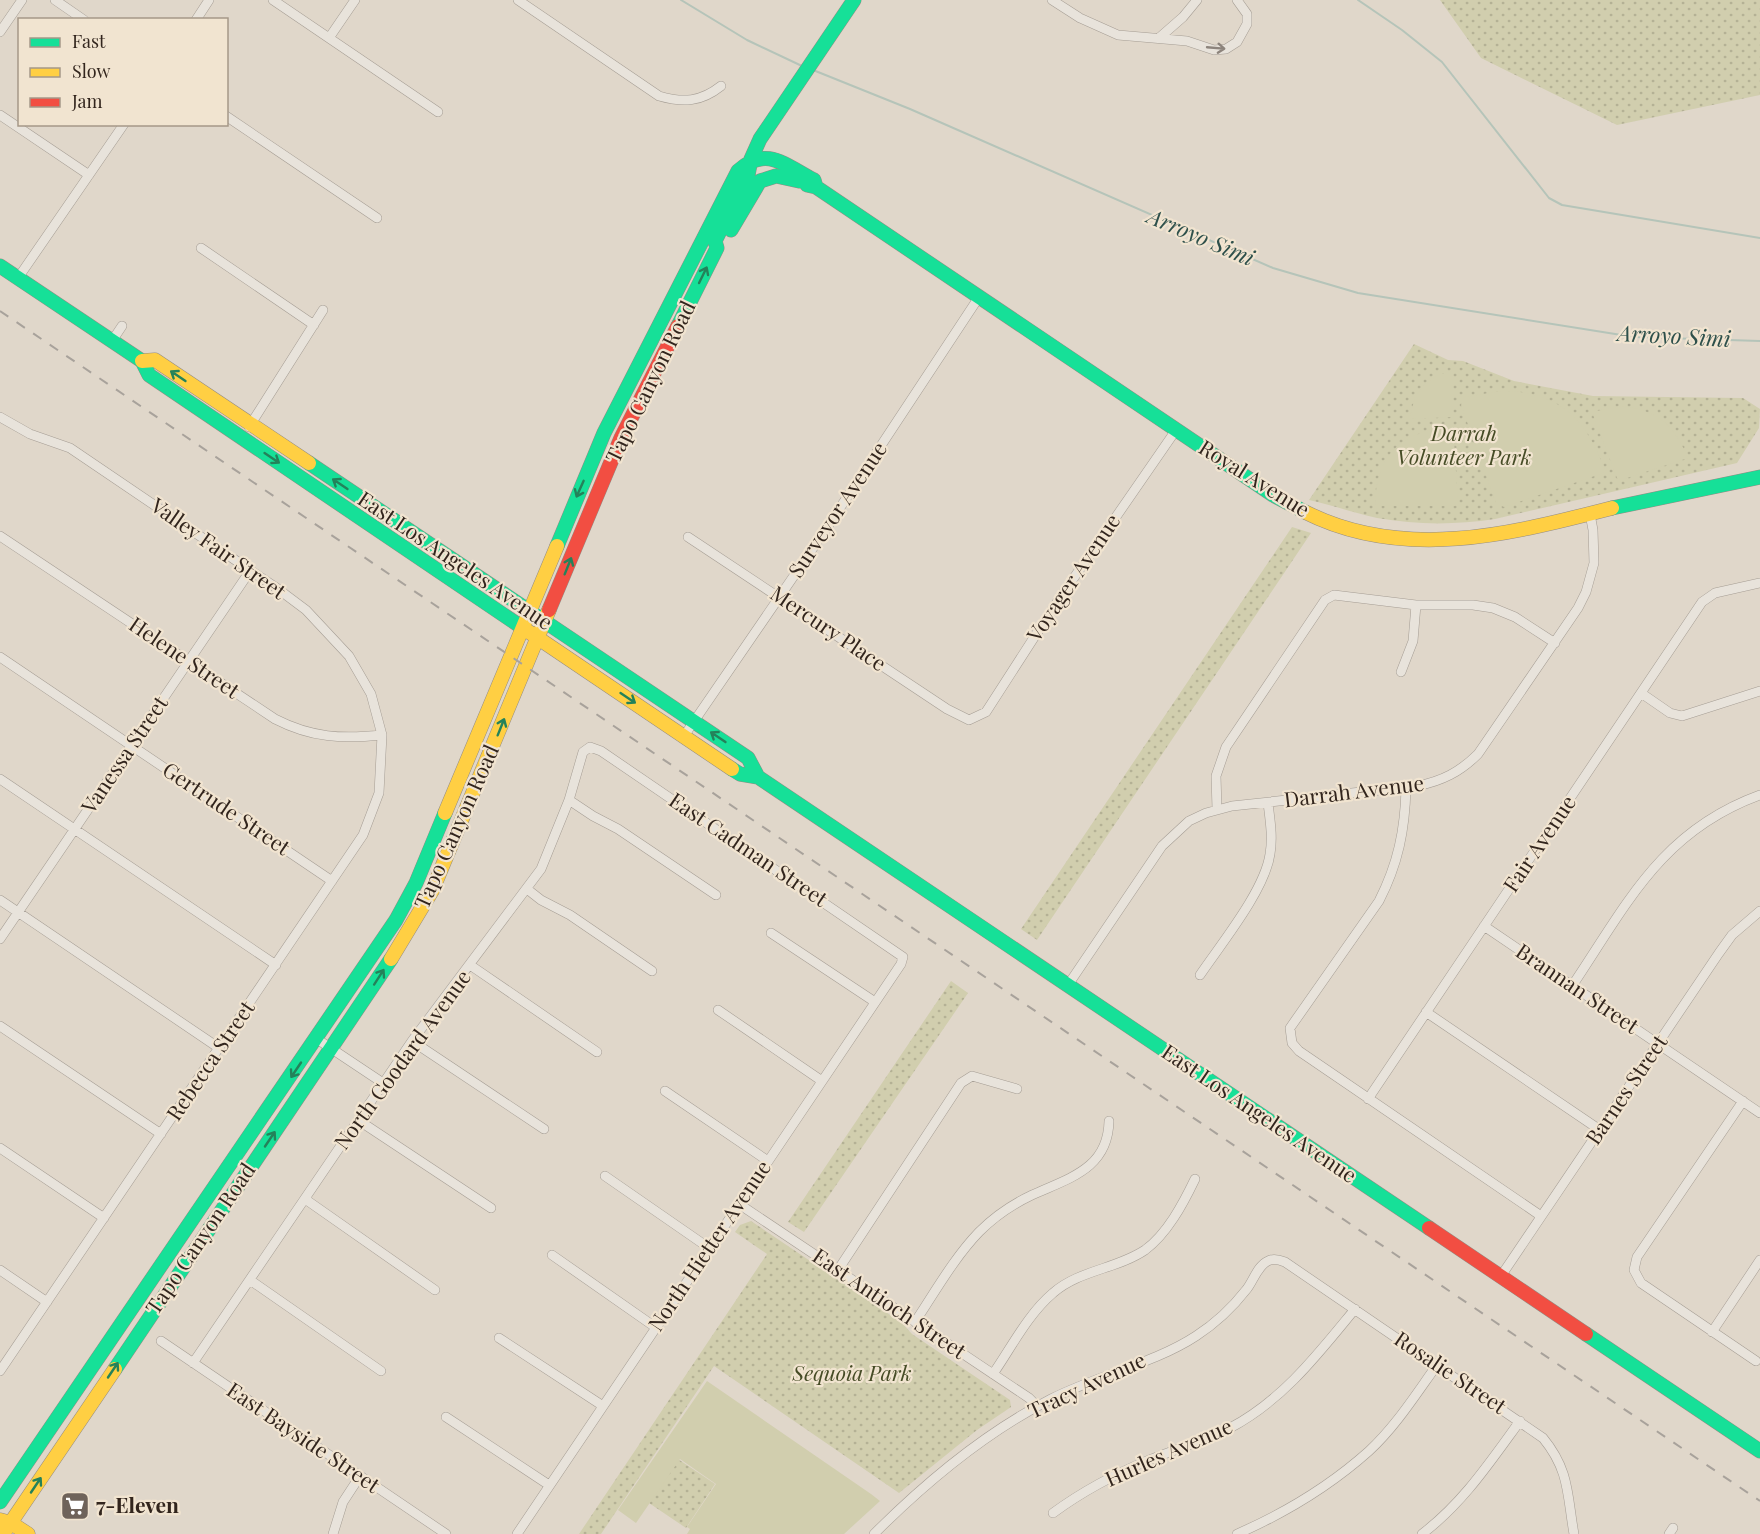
<svg xmlns="http://www.w3.org/2000/svg" width="1760" height="1534" font-family="'Playfair Display',serif">
	<style>
		.grass { fill: url(#grass-dots) }
		.pitch { fill: #d1ceae }
		.lines { fill: none; stroke-linecap: round; stroke-linejoin: round }
		.stream { stroke: #b5c4b9; stroke-width: 2 }
		.street-casing { stroke: #a59d94; stroke-width: 10 }
		.fast-casing { stroke: #948c84; stroke-width: 15 }
		.slow-casing { stroke: #948c84; stroke-width: 15 }
		.jam-casing { stroke: #948c84; stroke-width: 15 }
		.street { stroke: #e8e3db; stroke-width: 9 }
		.fast { stroke: #16e098; stroke-width: 14 }
		.slow { stroke: #ffcf43; stroke-width: 14 }
		.jam { stroke: #f24e42; stroke-width: 14 }
		.rail { stroke: #a8a29b; stroke-width: 2; stroke-dasharray: 10 10; stroke-linecap: butt }
		.oneway { stroke: #8d847c }
		.oneway2 { stroke: #24825a }
		.labels { text-anchor: middle; stroke-width: 4.5; stroke-linejoin: round; paint-order: stroke }
		.street-label { font-size: 21px; fill: #32251d; stroke: #f1e4d0 }
		.park-label { font-size: 21px; font-style: italic; fill: #464c26; stroke: #f1e4d0 }
		.poi-label { font-size: 21px; font-weight: bold; fill: #32251d; stroke: #f1e4d0; text-anchor: start }
		.water-label { font-size: 22px; font-style: italic; fill: #2e504b; stroke: #f1e4d0 }
	</style>
	<defs>
		<pattern id="grass-dots" width="8" height="8" patternUnits="userSpaceOnUse" patternTransform="scale(1.5)"><rect width="8" height="8" fill="#d1ceae"/><path d="M2 2h.1M6 6h.1" fill="none" stroke="#b4b195" stroke-width="1.8" stroke-linecap="round"/></pattern>
	</defs>
	<rect width="100%" height="100%" fill="#e0d7ca"/>
	<path class="grass" d="M1440,0h320v95l-143,30 -136,-67z
		M1414,344l34,16 15,1 51,20 79,15 150,2 17,11 -1,19 -22,35 -242,56c-40,6 -78,6 -118,-1 -23,-5 -45,-13 -68,-18z
		M1292,527l19,6 -274,407 -16,-11z
		M951,981l17,12 -164,239 -16,-10z
		M751,1221l151,102 10,11 98,66 1,7 -34,23 -78,63 -185,-127 -113,168h-22l188,-280 -32,-22 5,-7z
		M678,1459l37,25 -29,44 -37,-25z"/>
	<path class="pitch" d="M1440,374h13v43l-43,2c3,-22 10,-34 30,-45z
		M1501,391c59,0 85,28 105,81l-102,35 -8,-4 -35,-98 4,-8z
		M1620,406c37,4 54,18 68,52l-67,22 -4,-2 -25,-66z
		M1453,425l5,78 -3,3h-80c1,-54 27,-73 78,-81z
		M707,1381l164,113 9,7 -36,33h-157l3,-5 -3,-2 29,-43 -36,-25 -44,64 -18,-13z"/>
	<g class="lines">
		<path class="stream" d="M681,0l66,40 55,26
			M1358,0l44,30 40,32 107,136 13,7 198,33
			M813,70l97,39 363,159 85,25 276,44 126,4"/>
		<g class="street-casing">
			<path id="street" d="M55,0l29,20
				M273,0l165,112
				M518,0l141,96c24,7 42,6 62,-10
				M1052,0l28,18 38,17 69,6 27,9 12,-1 11,-7 10,-18v-10l-10,-14
				M196,20l13,-20
				M0,32l22,-32
				M329,38l26,-38
				M1159,38l24,-21 14,-17
				M0,115l89,60
				M226,116l151,102
				M201,248l113,77
				M18,278l106,-154
				M112,341l10,-15
				M0,417l30,17 40,14 208,141 28,21 43,46 22,38 11,41 -3,58 -16,42 -363,536
				M249,427l74,-117
				M0,536l275,183c37,19 67,20 107,16
				M688,537l259,172 22,11 17,-8 67,-104 123,-178
				M0,657l332,224
				M1401,672l12,-31 3,-36
				M1641,693l29,20 12,3 78,-25
				M684,736l142,-207 153,-232
				M0,779l276,186
				M1406,788c-1,42 -8,76 -27,113l-89,127 2,15 7,8 242,165
				M569,800l24,16 25,13 98,66
				M1217,809l-1,-33 10,-29 99,-147 9,-5 82,10h57l20,3 22,9 40,26
				M527,889l14,11 29,15 82,56
				M0,900l219,148
				M1484,926l276,187
				M771,933l104,69
				M0,939l250,-368
				M470,965l127,87
				M1200,975c21,-31 65,-85 70,-121 3,-17 0,-34 -2,-51
				M1068,985l94,-139 27,-25 17,-8 26,-7 185,-20c25,-5 43,-14 61,-32l100,-146 8,-16 8,-29 -1,-33 -3,-16
				M1572,986c55,-82 89,-155 188,-191
				M718,1010l104,71
				M1426,1012l174,118
				M0,1026l161,108
				M317,1039l66,44
				M412,1041l132,88
				M665,1091l103,70
				M1368,1099l334,-497 13,-9 45,-10
				M1743,1101l-106,156 -3,13 7,13 115,78
				M358,1120l133,88
				M0,1148l104,70
				M605,1176l104,72
				M305,1199l130,91
				M739,1204l290,194 8,8
				M552,1255l103,72
				M0,1270l47,32
				M838,1270l123,-187 11,-7 45,13
				M1501,1276l218,-323 13,-18 28,-24
				M250,1280l131,91
				M915,1322c20,-30 39,-64 64,-90 15,-15 34,-28 53,-37 37,-17 76,-26 77,-74
				M1712,1332l48,-72
				M499,1338l104,68
				M161,1341l285,193
				M193,1363l219,-322 129,-172 28,-69 14,-48 7,-5 11,4 302,206 -2,7 -384,570
				M993,1374c18,-26 35,-60 60,-81 26,-23 64,-24 92,-43 22,-16 38,-46 50,-71
				M446,1417l103,68
				M1053,1513c30,-22 62,-39 96,-53 27,-11 55,-19 81,-32 53,-28 88,-74 125,-119
				M333,1534l10,-32 17,-26
				M874,1534c51,-51 112,-102 177,-135 45,-23 104,-36 145,-63 20,-13 36,-28 50,-46 7,-8 11,-24 22,-29 5,-3 12,-1 17,1l258,176c27,33 24,57 31,96
				M1237,1534c48,-21 94,-49 132,-83 27,-25 47,-57 68,-86
				M1422,1534c41,-31 68,-72 98,-113
				M1669,1534l4,-6"/>
		</g>
		<g class="fast-casing">
			<path id="fast" d="M807,185l9,2 457,308 32,17
				M731,230l29,-49 16,-5 23,5
				M0,266l142,95 7,14 374,253
				M678,326l39,-78 -2,-7 33,-66 3,-16 9,-20 94,-139
				M309,463l439,295 10,19
				M1612,508l148,-31
				M557,546l47,-113 134,-262c28,-26 47,-6 76,9l2,7
				M732,769l8,5 18,3 671,451
				M1586,1334l174,117
				M115,1369l276,-410
				M0,1502l396,-582 20,-37 29,-70"/>
		</g>
		<g class="slow-casing">
			<path id="slow" d="M142,361l13,-1 154,103
				M1305,512c99,50 206,22 307,-4
				M523,628l209,141
				M445,813l112,-267
				M391,959l41,-68 117,-281
				M0,1520l11,3 17,11
				M3,1534l112,-165"/>
		</g>
		<g class="jam-casing">
			<path id="jam" d="M549,610l72,-172 57,-112
				M1429,1228l157,106"/>
		</g>
		<use href="#street" class="street"/>
		<use href="#fast" class="fast"/>
		<use href="#slow" class="slow"/>
		<use href="#jam" class="jam"/>
		<path class="rail" d="M0,311l1760,1190"/>
	</g>
	<defs><path id="oneway-shaft" d="M-6 0H5M1.5-3L5.5 0L1.5 3" fill="none" stroke-width="1.6" stroke-linecap="round" stroke-linejoin="round" transform="scale(1.5)"/></defs>
	<use class="oneway" href="#oneway-shaft" transform="translate(1216 48) rotate(5)"/>
	<g class="oneway2">
		<use href="#oneway-shaft" transform="translate(703 275) rotate(-64)"/>
		<use href="#oneway-shaft" transform="translate(178 376) rotate(-146)"/>
		<use href="#oneway-shaft" transform="translate(272 458) rotate(34)"/>
		<use href="#oneway-shaft" transform="translate(340 484) rotate(-146)"/>
		<use href="#oneway-shaft" transform="translate(580 489) rotate(114)"/>
		<use href="#oneway-shaft" transform="translate(568 566) rotate(-68)"/>
		<use href="#oneway-shaft" transform="translate(628 698) rotate(34)"/>
		<use href="#oneway-shaft" transform="translate(501 727) rotate(-68)"/>
		<use href="#oneway-shaft" transform="translate(718 737) rotate(-146)"/>
		<use href="#oneway-shaft" transform="translate(379 977) rotate(-57)"/>
		<use href="#oneway-shaft" transform="translate(296 1070) rotate(124)"/>
		<use href="#oneway-shaft" transform="translate(270 1139) rotate(-56)"/>
		<use href="#oneway-shaft" transform="translate(113 1370) rotate(-56)"/>
		<use href="#oneway-shaft" transform="translate(36 1485) rotate(-56)"/>
	</g>
	<defs>
		<g id="supermarket-square" transform="scale(1.5)"><rect x="-9" y="-9" width="18" height="18" rx="4" fill="#6f635a" stroke="#f1e4d0"/><path d="M-6-5.5h2.5l.6 2H6L4.5 2H-2.5L-4.4-4H-6ZM-1.5 3.2a1.3 1.3 0 1 0 .1 0ZM3 3.2a1.3 1.3 0 1 0 .1 0Z" fill="#fff"/></g>
	</defs>
	<g fill-rule="evenodd">
		<use href="#supermarket-square" x="75" y="1506"/>
	</g>
	<g class="labels">
		<g class="street-label">
			<text transform="translate(651 382) rotate(-64)" y="7">Tapo Canyon Road</text>
			<text transform="translate(1254 479) rotate(32)" y="7">Royal Avenue</text>
			<text transform="translate(838 510) rotate(-56)" y="7">Surveyor Avenue</text>
			<text transform="translate(218 549) rotate(35)" y="7">Valley Fair Street</text>
			<text transform="translate(455 561) rotate(34)" y="7">East Los Angeles Avenue</text>
			<text transform="translate(1074 578) rotate(-56)" y="7">Voyager Avenue</text>
			<text transform="translate(828 629) rotate(34)" y="7">Mercury Place</text>
			<text transform="translate(184 658) rotate(34)" y="7">Helene Street</text>
			<text transform="translate(125 755) rotate(-56)" y="7">Vanessa Street</text>
			<text transform="translate(1354 792) rotate(-7)" y="7">Darrah Avenue</text>
			<text transform="translate(226 809) rotate(34)" y="7">Gertrude Street</text>
			<text transform="translate(457 827) rotate(-66)" y="7">Tapo Canyon Road</text>
			<text transform="translate(1540 844) rotate(-56)" y="7">Fair Avenue</text>
			<text transform="translate(748 850) rotate(34)" y="7">East Cadman Street</text>
			<text transform="translate(1577 989) rotate(34)" y="7">Brannan Street</text>
			<text transform="translate(403 1060) rotate(-54)" y="7">North Goodard Avenue</text>
			<text transform="translate(211 1061) rotate(-56)" y="7">Rebecca Street</text>
			<text transform="translate(1627 1090) rotate(-56)" y="7">Barnes Street</text>
			<text transform="translate(1259 1114) rotate(34)" y="7">East Los Angeles Avenue</text>
			<text transform="translate(201 1239) rotate(-56)" y="7">Tapo Canyon Road</text>
			<text transform="translate(710 1246) rotate(-56)" y="7">North Hietter Avenue</text>
			<text transform="translate(889 1304) rotate(34)" y="7">East Antioch Street</text>
			<text transform="translate(1450 1373) rotate(34)" y="7">Rosalie Street</text>
			<text transform="translate(1087 1386) rotate(-25)" y="7">Tracy Avenue</text>
			<text transform="translate(303 1438) rotate(34)" y="7">East Bayside Street</text>
			<text transform="translate(1169 1453) rotate(-24)" y="7">Hurles Avenue</text>
		</g>
		<g class="park-label">
			<text x="1464" y="441">Darrah<tspan x="1464" dy="24">Volunteer Park</tspan></text>
			<text x="852" y="1381">Sequoia Park</text>
		</g>
		<g class="poi-label">
			<text x="96" y="1513">7-Eleven</text>
		</g>
		<g class="water-label">
			<text transform="translate(1201 237) rotate(23)" y="8">Arroyo Simi</text>
			<text transform="translate(1674 336) rotate(3)" y="8">Arroyo Simi</text>
		</g>
	</g>
	<rect x="18" y="18" width="210" height="108" fill="#f1e4d0" stroke="#a59888" stroke-width="1.5"/>
	<rect x="30" y="38" width="30" height="9" fill="#16e098" stroke="#a59888" stroke-width="1.5"/>
	<text x="72" y="48" font-size="18" fill="#32251d">Fast</text>
	<rect x="30" y="68" width="30" height="9" fill="#ffcf43" stroke="#a59888" stroke-width="1.5"/>
	<text x="72" y="78" font-size="18" fill="#32251d">Slow</text>
	<rect x="30" y="98" width="30" height="9" fill="#f24e42" stroke="#a59888" stroke-width="1.5"/>
	<text x="72" y="108" font-size="18" fill="#32251d">Jam</text>
</svg>
